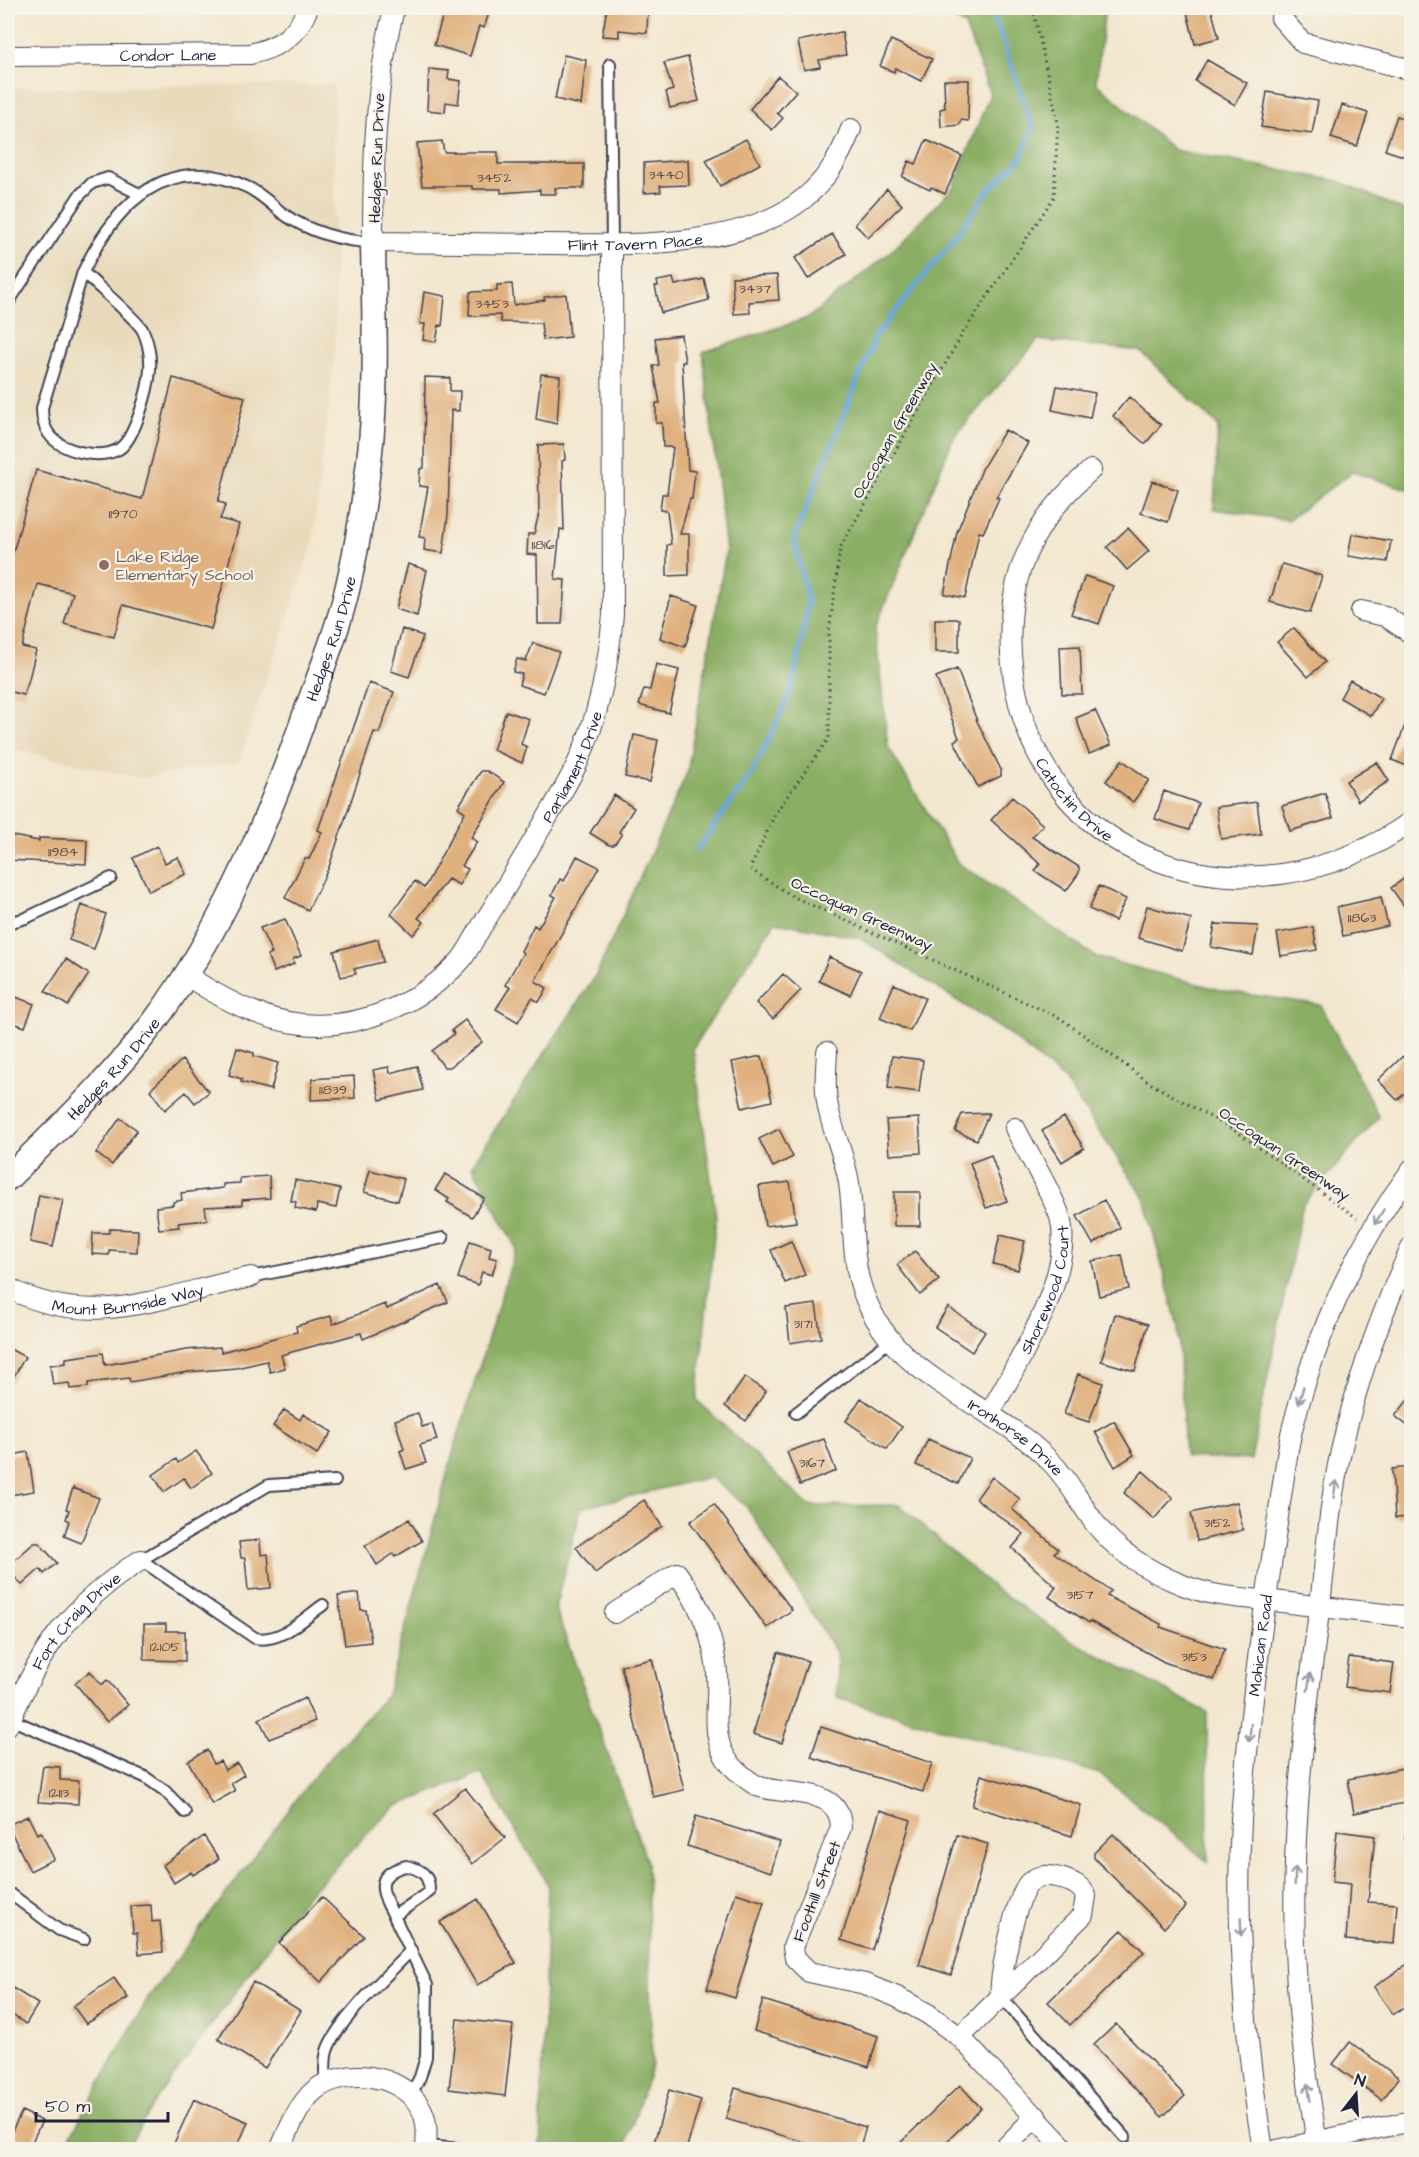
<svg xmlns="http://www.w3.org/2000/svg" width="1419" height="2157" font-family="'Architects Daughter',sans-serif">
	<style>
		.built { fill: #e8d9ba }
		.forest { fill: #8aae63; stroke: #56684f; stroke-width: 1.5 }
		.lines { fill: none; stroke-linecap: round; stroke-linejoin: round }
		.stream { stroke: #6ba6db; stroke-width: 5 }
		.building { fill: #e0b17f }
		.service-casing { stroke: #414051; stroke-width: 14 }
		.minor-casing { stroke: #414051; stroke-width: 22 }
		.tertiary-casing { stroke: #414051; stroke-width: 27 }
		.path { stroke: #414051; stroke-width: 3; stroke-dasharray: 1.5 4.5; stroke-linecap: butt }
		.service { stroke: #fff; stroke-width: 10 }
		.minor { stroke: #fff; stroke-width: 20 }
		.tertiary { stroke: #fff; stroke-width: 24 }
		.oneway { stroke: #9c9ca7 }
		.education-dot { fill: #8d6e63; stroke: #f7f3e8; stroke-width: 2 }
		.labels { text-anchor: middle; stroke-width: 4.5; stroke-linejoin: round; paint-order: stroke }
		.number-label { font-size: 14px; fill: #52464c }
		.street-label { font-size: 16px; fill: #22223b; stroke: #f7f3e8 }
		.education-label { font-size: 16px; fill: #785e54; stroke: #f7f3e8; text-anchor: start }
	</style>
	<rect width="100%" height="100%" fill="#f7f3e8"/>
	<filter id="ink" filterUnits="userSpaceOnUse"><feTurbulence type="fractalNoise" baseFrequency=".0167" numOctaves="2"/><feDisplacementMap in="SourceGraphic" scale="12" xChannelSelector="R" yChannelSelector="G"/><feConvolveMatrix kernelMatrix="1 2 1 2 8 2 1 2 1" color-interpolation-filters="sRGB"/></filter>
	<filter id="wash" filterUnits="userSpaceOnUse"><feTurbulence type="fractalNoise" baseFrequency=".008" numOctaves="4" result="noise"/><feDisplacementMap in="SourceGraphic" scale="24" xChannelSelector="R" yChannelSelector="G"/><feGaussianBlur stdDeviation="1.35" result="paint"/><feColorMatrix in="noise" values="0 0 0 0 0 0 0 0 0 0 0 0 0 0 0 0 0 1.4 0 .05"/><feComposite in="paint" operator="in"/></filter>
	<g filter="url(#wash)">
		<rect width="100%" height="100%" fill="#f3e7cf"/>
		<path class="built" d="M334,84l1,269 -23,193 -74,217 -97,15 -133,-30v-660z"/>
		<path class="forest" d="M936,8h169l-9,75 78,67 165,31 72,33v276l-59,-18 -64,48 -74,-11 4,-83 -78,-75 -102,-11 -84,97 -79,191 13,119 70,116 138,94 129,34 96,14 58,112 -76,87 -52,256 -66,-3 -7,-130 -34,-130 -80,-117 -58,-48 -146,-94 -85,-16 -82,126 23,169 -19,183 112,106 90,-1 95,83 80,54 133,70 1,150 -108,-88 -263,-76v-44l-90,-147 -37,-30 -129,31 -26,100 92,254 5,203 -28,84h-84l8,-264 -67,-112 -87,34 -93,95 -147,201 -27,46h-64l85,-151 170,-227 69,-76 67,-246 62,-201 -44,-83 125,-192 90,-200 39,-221 -23,-200 105,-34 81,-65 64,-65 37,-94 -25,-69z"/>
		<g class="lines">
			<path class="stream" d="M697,850l55,-77 35,-72 10,-36 11,-62 -14,-65 82,-203 75,-92 36,-51 34,-34 12,-30 -42,-120"/>
		</g>
		<g id="blocks">
			<path class="building" d="M445,8h24l20,5 -5,15 -5,-2 -9,30 -36,-11z
				M607,8h41l-1,25 -28,-3v7l-17,-1z
				M1186,8h25l8,30 -24,6z
				M842,32l4,23 -27,5 1,7 -16,3 -6,-29z
				M891,40l41,19 -11,22 -26,-13 -1,4 -14,-6z
				M564,55l22,5 -5,45 -26,-6z
				M688,57l11,44 -29,7 -4,-16 7,-2 -9,-27z
				M1207,60l40,23 -12,22 -40,-24z
				M429,69l20,2 -1,8 13,2 -3,23 -12,-2 -1,10 -18,-2z
				M778,76l18,15 -19,22 6,5 -11,12 -22,-21z
				M944,80h25l-1,41 -7,-1 -2,5 -18,2 -1,-18 5,-1z
				M1267,92l51,9 -6,33 -51,-7z
				M1342,105l26,8 -11,33 -26,-8z
				M1397,116l15,5v38l-27,-9z
				M746,139l14,25 -40,22 -14,-26z
				M926,140l36,16 -17,38 -14,-7 -1,3 -28,-13 7,-16 7,3z
				M442,141l2,11h54v12h86v24h-29l1,6h-16v-4l-39,3v-4h-29v-3h-50l-5,-43z
				M688,160l1,25 -29,1 1,6 -17,1v-30z
				M887,189l15,16 -34,33 -13,-14z
				M832,234l14,20 -38,25 -13,-21z
				M777,275l2,25 -30,2 1,11 -16,1 -2,-37z
				M673,278l2,7 29,-6 5,21 -48,13 -6,-27h3l-1,-5z
				M512,284l2,21 31,-5 -1,-3 22,-3 4,43 -27,3 -2,-17 -40,-1 -1,-7 -31,1 1,-24 27,-1v-6z
				M424,292l21,4 -3,30 -3,-1 -3,17 -13,-2 2,-16h-5z
				M681,335l4,27h-3l6,108 7,1 -3,28h-2l-10,35h9v41l-22,1v-31l4,-1 -4,-33 -7,-1 2,-16h5l6,-47h-10l-1,-24h-6v-20h4l-7,-37 6,-1 -4,-27z
				M541,374l19,2 -3,48 -21,-5z
				M425,377l25,1v13h10l-1,20 -8,-1 -3,105 -5,38 -19,-3 1,-12 -6,-1 9,-50 -9,-1 1,-17 4,-1z
				M173,378l72,19 -27,105 8,2 -6,15 19,5 -28,105 -88,-24 -9,32 -50,-13 9,-31 -35,-9 -16,63 14,3 -7,29 -5,16 -16,-4v-103l3,-12 -3,-1v-4l28,-101 106,29z
				M1057,386l38,7 -5,25 -38,-8z
				M1129,397l32,28 -16,19 -32,-28z
				M1005,430l23,13 -32,54 3,1 -16,35 -4,-1 -14,66 -21,-4 13,-62 26,-65z
				M564,444l1,16 -3,1 2,69 -4,-1 -5,50 10,1 -3,44h-24l-1,-69 -10,-1 1,-20h6l5,-21 -1,-68z
				M1152,481l26,9 -10,32 -27,-9z
				M1128,528l21,23 -22,19 -20,-23z
				M1352,534l39,7 -4,21 -39,-6z
				M408,564l19,6 -10,46 -21,-7z
				M1282,564l40,12 -12,37 -40,-11z
				M1085,576l28,10 -14,38 -28,-10z
				M671,596l27,9 -13,42 -25,-9z
				M935,619h24v33h-24z
				M1294,628l31,34 -17,15 -31,-35z
				M402,629l21,7 -14,41 -18,-6z
				M533,643l26,9 -15,41 -25,-8 3,-11 -9,-2 4,-13 9,2z
				M1080,646l2,48h-20l-2,-47z
				M656,664l23,6 -10,43 -30,-8 5,-16 6,1z
				M957,669l20,52 24,49v6l-23,11 -24,-46 5,-3 -23,-61z
				M1350,680l31,18 -10,18 -31,-18z
				M369,683l25,9 -15,41 -5,-1 -45,135 -21,43 -23,-12 20,-40 4,1 13,-27 -4,-2z
				M1095,710l16,35 -22,9 -13,-36z
				M506,711l23,8 -8,25 6,3 -5,16 -29,-13z
				M1410,712h2v56l-20,-8z
				M634,735l24,5 -8,42 -25,-5z
				M1122,760l27,20 -16,22 -27,-21z
				M1377,762l12,19 -31,20 -12,-20z
				M481,771h6l17,11 -33,56 6,4 -15,24 6,3 -9,16 -11,-6 -30,39 6,4 -11,13 -22,-21 24,-33 9,7 41,-76 -7,-5z
				M1164,791l34,12 -9,27 -34,-11z
				M1325,793l8,25 -43,13 -8,-25z
				M614,795l20,13 -15,24 3,2 -8,11h-5l-19,-12z
				M1012,797l31,28 -11,12 47,30v6l-13,18 -31,-20 5,-7 -49,-44z
				M1257,802l4,32 -40,5 -5,-32z
				M8,835l31,6v-3l48,2 -1,24 -78,-4z
				M157,846l8,17 13,-6 8,17 -37,17 -16,-33z
				M577,856l22,11 -64,114 12,7 -8,14 -7,-4 -14,24 -22,-13 14,-22 -5,-2 18,-32 -2,-2 13,-26 4,3 18,-31 -4,-2 8,-16 4,2z
				M1412,873v44l-21,-29z
				M1099,886l27,13 -11,22 -26,-12z
				M1381,897l7,29 -45,10 -6,-29z
				M81,905l25,9 -12,35 -25,-9z
				M1147,906l44,13 -9,32 -44,-13z
				M285,919l16,37 -8,3 1,5 -20,8 -7,-17 5,-2 -12,-25z
				M1215,924l43,2 -5,29 -42,-8z
				M1313,927l4,23 -36,6 -4,-23z
				M378,939l5,23 -29,7 2,5 -15,3 -7,-26z
				M829,957l32,14 -11,24 -31,-14z
				M66,959l23,15 -21,32 -23,-15z
				M783,974l18,16 -28,29 -17,-16z
				M894,984l31,14 -15,33 -30,-13z
				M8,994l26,10 -9,23 -17,-6z
				M465,1020l17,22 -32,25h-6l-12,-16 22,-17 -2,-4z
				M237,1048l17,5v3l24,7 -7,27 -30,-8 1,-3 -13,-4z
				M762,1056l10,45 -30,7 -10,-46z
				M892,1056l31,4 -4,32 -31,-4z
				M1403,1056l9,10v21l-15,13 -19,-20z
				M182,1060l27,32 -14,11 -9,-11 -21,18 -15,-20z
				M417,1066l6,24 -43,10 -7,-30 16,-3 1,6z
				M354,1076l1,22 -44,2 1,-21z
				M989,1113l-12,27 -22,-9 7,-17z
				M1064,1117l20,31 -22,14 -20,-31z
				M120,1118l17,12 -25,35 -16,-12z
				M919,1118l2,35 -32,2 -3,-35z
				M779,1129l14,28 -20,10 -14,-28z
				M991,1155l16,46 -21,7 -16,-45z
				M370,1170l34,9 -6,22 -34,-9z
				M445,1174l39,24 -12,19 -25,-15 2,-3 -14,-9z
				M269,1176l1,22 -28,2v5l-37,2 2,13 -29,3 1,4 -20,2 -3,-22 17,-2v-3l9,-2 -1,-7 42,-5v-4l17,-1v-5z
				M295,1180l45,9 -4,19 -19,-4 -1,8 -21,-4 1,-6 -5,-1z
				M790,1182l6,40 -31,4 -6,-40z
				M894,1192h26v34h-26z
				M39,1195l24,5 -10,47 -23,-5z
				M1104,1200l16,28 -27,16 -16,-28z
				M110,1229l28,1 -1,22 -28,-2v5l-17,-1 1,-21h16z
				M1000,1235l25,6 -7,29 -25,-6z
				M470,1241l21,7 -2,9 8,2 -5,16 -10,-3 -4,13 -20,-7z
				M791,1241l14,34 -20,8 -14,-33z
				M915,1251l24,29 -19,15 -23,-30z
				M1122,1255l7,34 -30,7 -7,-35z
				M440,1285l8,17 -85,37 -2,-6 -80,22 4,13 -15,4 -3,-11 -31,7 -48,4 -58,10 -1,-4 -41,5v4l-18,2 -1,-6 -16,2 -3,-20 16,-2v-5l37,-5 2,12 81,-15 34,-3 1,5 76,-20 -1,-6 35,-10 2,8 52,-20 2,5z
				M816,1304l5,34 -31,5 -4,-35z
				M948,1307l37,25 -13,20 -37,-25z
				M1115,1314l33,10 -13,47 -34,-10z
				M8,1348l17,9 -17,30z
				M1078,1374l25,9 -14,39 -25,-8z
				M745,1377l21,14 -20,30 -21,-15z
				M1412,1395v34l-17,-13z
				M861,1398l41,29 -15,22 -41,-28z
				M284,1410l16,10 3,-6 29,18 -15,22 -44,-28z
				M418,1413l4,14 10,-3 5,16 -17,5 6,18 -20,6 -6,-18 4,-2 -9,-29z
				M1114,1421l20,34 -19,12 -20,-35z
				M824,1439l12,32 -36,14 -13,-33z
				M928,1439l42,19 -12,26 -42,-19z
				M196,1451l16,22 -21,15 -7,-10 -20,14 -11,-17 23,-16 2,4z
				M28,1452l6,39 -24,4 -2,-39z
				M1412,1467v50l-17,1 -3,-49z
				M1143,1471l30,27 -19,21 -30,-26z
				M992,1477l28,22 -8,10 46,40 -4,4 57,38 -4,5 54,28 -1,3 65,22 -11,31 -50,-18 -74,-41 -1,2 -40,-26 7,-10 -44,-39 12,-14 -48,-35z
				M73,1488l26,10 -18,45 -17,-7 5,-15 -3,-2 3,-9 -3,-1z
				M644,1500l18,26 -67,47 -19,-26z
				M1237,1502l6,28 -46,11 -6,-28z
				M714,1504l78,106 -25,18 -77,-106z
				M409,1519l13,22 -27,16 -2,-3 -16,11 -12,-19z
				M260,1540l1,15 7,-1 3,34 -23,2 -3,-32h-4l-2,-16z
				M34,1543h5l18,20 -13,11 -4,-5 -18,16 -14,-15v-4z
				M359,1593l2,17h5l5,32 -26,3 -7,-49z
				M144,1624h22v7h19v30l-41,-1z
				M778,1652l30,9 -26,82 -29,-9z
				M1349,1657l45,6 -4,30 -45,-6z
				M652,1659l32,131 -31,7 -32,-131z
				M90,1671l11,14 6,-5 21,25 -21,17 -32,-39z
				M305,1698l10,23 -46,18 -10,-20z
				M821,1727l111,36 -9,29 -112,-35z
				M207,1750l7,14 6,-3 5,9 12,-7 7,12 -13,8 4,8 -23,13 -24,-43z
				M43,1766l17,1v13l19,1 -1,23 -40,-2z
				M1403,1768l7,34 -56,11 -6,-34z
				M981,1775l100,30 -9,31 -100,-30z
				M465,1788l40,50 -33,26 -39,-50z
				M880,1810l31,10 -39,130 -31,-10z
				M28,1816l9,18 4,-2 13,27 -24,12 -22,-46z
				M696,1816l84,26 -9,30 -84,-26z
				M1337,1831l38,5 -7,66 29,2 -3,40 -48,-4 4,-56 -18,-2z
				M1113,1834l73,72 -22,22 -70,-70v-5z
				M957,1835l31,9 -37,131 -32,-10z
				M204,1836l15,23 -26,16 -2,-3 -17,11 -11,-18z
				M736,1893l28,9 -29,96 -28,-9z
				M322,1897l42,39 -43,46 -42,-39z
				M478,1899l38,64 -39,22 -37,-63z
				M151,1905l1,17 8,-1 3,31 -24,2 -2,-21h-4l-2,-27z
				M1122,1930l22,22 -74,73 -22,-23z
				M1412,1961v41l-19,12 -19,-27z
				M114,1978l14,20 -42,26 -13,-18z
				M253,1982l48,29 -36,57 -47,-29z
				M8,1985l30,19 -12,20 -18,-12z
				M763,2000l115,36 -9,31 -115,-36z
				M457,2019l56,6 -8,71 -56,-7z
				M1116,2024l69,72 -23,21 -68,-72z
				M1350,2042l49,36 -17,22 -49,-36z
				M960,2085l21,23 -43,42h-45z
				M735,2088l131,39 -7,23h-27l-106,-31z
				M669,2090l32,10 -15,50h-34z
				M194,2099l54,23 -12,28h-65z
				M22,2111l20,10 -14,29h-20v-11z"/>
		</g>
	</g>
	<g filter="url(#ink)">
		<use href="#blocks" fill-opacity="0" stroke="#414051" stroke-width="1.5"/>
		<g class="lines">
			<g class="service-casing">
				<path id="service" d="M610,64l2,182
					M83,272c13,13 50,44 59,57 6,11 9,28 8,40 -1,19 -15,70 -31,80 -19,11 -57,3 -70,-15 -6,-8 -7,-17 -7,-26z
					M83,272c33,-69 86,-123 166,-84 13,7 22,16 33,25 25,18 61,29 91,29
					M8,303l71,-107 13,-13 16,-5 33,17
					M8,923l18,-5 85,-40
					M251,1277l192,-39
					M796,1413l94,-72
					M323,1605c-20,14 -42,38 -68,33l-114,-78 128,-75 66,-4
					M10,1719l135,58 20,14 20,21
					M1411,1837l1,1
					M406,1866c15,3 24,9 23,26l-35,24c-12,-22 -22,-42 12,-50z
					M8,1892l51,38 25,9
					M394,1916l33,69 -1,72 -6,20 -9,18
					M1001,1997l124,140
					M326,2084c-1,-11 -2,-22 1,-33 9,-29 62,-77 84,-101
					M426,2146l47,4"/>
			</g>
			<g class="minor-casing">
				<g id="minor">
					<path id="s1" d="M394,8c-19,77 -21,154 -21,234 58,1 116,1 174,2 76,0 182,6 248,-39 28,-19 44,-45 56,-76"/>
					<path d="M1281,18l22,25 109,27"/>
					<path id="s2" d="M8,56l242,-2c29,-7 47,-18 58,-46"/>
					<path id="s3" d="M1091,470c-58,50 -85,107 -80,184 16,212 239,283 401,167"/>
					<path d="M1361,611l24,5 27,18"/>
					<path id="s4" d="M186,975c34,23 74,45 116,49 58,6 120,-21 159,-64 7,-9 13,-21 19,-31 15,-24 30,-49 45,-74 17,-30 37,-60 52,-91 22,-47 31,-97 36,-149l-1,-369"/>
					<path id="s5" d="M827,1052c-1,18 -3,37 1,55 5,26 17,50 21,76 5,32 2,64 10,96 26,99 124,116 189,180 19,18 30,41 46,63 22,29 56,50 89,63 29,12 61,13 91,16 46,6 92,11 138,16"/>
					<path id="s6" d="M8,1288c86,44 155,7 243,-11"/>
					<path id="s7" d="M989,1414c27,-48 89,-144 70,-200 -11,-29 -30,-58 -44,-86"/>
					<path d="M615,1613l62,-40c21,29 34,56 39,91 6,35 -10,72 15,101 8,8 19,18 29,22 29,9 80,-1 81,40l-48,120 2,11 14,14 56,12 32,13 31,17 32,23 106,113"/>
					<path id="s8" d="M8,1725c33,-77 61,-119 133,-165"/>
					<path d="M960,2037l123,-122 3,-19c-6,-12 -14,-14 -26,-18 -11,-3 -21,-4 -30,4 -13,10 -32,98 -29,115"/>
					<path d="M280,2150c8,-19 19,-47 35,-60 29,-23 83,-17 104,15 9,13 8,29 7,45"/>
					<path d="M1003,2150l33,-34"/>
					<path id="s9" d="M1263,2150c-18,-109 -28,-221 -22,-330 4,-64 13,-129 21,-193 6,-44 13,-87 19,-131 4,-23 6,-48 12,-70 24,-93 62,-180 119,-257"/>
					<path d="M1277,2150l135,-29"/>
					<path d="M1318,2150c-8,-51 -16,-101 -20,-152 -11,-129 4,-258 21,-386 7,-54 10,-108 22,-161 16,-71 40,-138 71,-205"/>
				</g>
			</g>
			<g class="tertiary-casing">
				<g id="tertiary">
					<path id="s10" d="M8,1178c50,-49 103,-99 146,-156 66,-89 109,-190 146,-293 16,-46 36,-92 47,-139 10,-42 17,-85 22,-129 9,-72 5,-146 4,-219"/>
				</g>
			</g>
			<path class="path" d="M1033,8l25,115 -4,74 -91,136 -123,215 -11,84v106l-53,74 -26,57 44,28 266,121 90,65 89,50 118,85"/>
			<use href="#service" class="service"/>
			<use href="#minor" class="minor"/>
			<use href="#tertiary" class="tertiary"/>
		</g>
		<defs><path id="oneway-shaft" d="M-6 0H5M1.5-3L5.5 0L1.5 3" fill="none" stroke-width="1.6" stroke-linecap="round" stroke-linejoin="round" transform="scale(1.5)"/></defs>
		<g class="oneway">
			<use href="#oneway-shaft" transform="translate(1379 1217) rotate(122)"/>
			<use href="#oneway-shaft" transform="translate(1301 1395) rotate(106)"/>
			<use href="#oneway-shaft" transform="translate(1335 1489) rotate(-81)"/>
			<use href="#oneway-shaft" transform="translate(1309 1682) rotate(-82)"/>
			<use href="#oneway-shaft" transform="translate(1250 1733) rotate(96)"/>
			<use href="#oneway-shaft" transform="translate(1295 1876) rotate(-88)"/>
			<use href="#oneway-shaft" transform="translate(1241 1927) rotate(88)"/>
			<use href="#oneway-shaft" transform="translate(1309 2092) rotate(-99)"/>
		</g>
	</g>
	<circle class="education-dot" cx="104" cy="565" r="6"/>
	<g class="labels">
		<g class="number-label">
			<text x="666" y="179">3440</text>
			<text x="494" y="182">3452</text>
			<text x="755" y="293">3437</text>
			<text x="492" y="308">3453</text>
			<text x="123" y="518">11970</text>
			<text x="543" y="549">11816</text>
			<text x="63" y="856">11984</text>
			<text x="1362" y="922">11863</text>
			<text x="333" y="1094">11839</text>
			<text x="803" y="1328">3171</text>
			<text x="812" y="1467">3167</text>
			<text x="1217" y="1527">3152</text>
			<text x="1080" y="1599">3157</text>
			<text x="165" y="1651">12105</text>
			<text x="1194" y="1661">3153</text>
			<text x="59" y="1797">12113</text>
		</g>
		<g class="street-label">
			<text dy="6" stroke="none"><textPath href="#s2" startOffset="160">Condor Lane</textPath></text>
			<text transform="translate(376 158) rotate(-88)" y="6">Hedges Run Drive</text>
			<text dy="6" stroke="none"><textPath href="#s1" startOffset="498">Flint Tavern Place</textPath></text>
			<text transform="translate(894 430) rotate(-60)" y="6">Occoquan Greenway</text>
			<text dy="6" stroke="none"><textPath href="#s10" startOffset="638">Hedges Run Drive</textPath></text>
			<text dy="6" stroke="none"><textPath href="#s4" startOffset="528">Parliament Drive</textPath></text>
			<text dy="6" stroke="none"><textPath href="#s3" startOffset="372">Catoctin Drive</textPath></text>
			<text transform="translate(862 913) rotate(25)" y="6">Occoquan Greenway</text>
			<text dy="6" stroke="none"><textPath href="#s10" startOffset="152">Hedges Run Drive</textPath></text>
			<text transform="translate(1285 1153) rotate(34)" y="6">Occoquan Greenway</text>
			<text dy="6" stroke="none"><textPath href="#s7" startOffset="138">Shorewood Court</textPath></text>
			<text dy="6" stroke="none"><textPath href="#s6" startOffset="124">Mount Burnside Way</textPath></text>
			<text dy="6" stroke="none"><textPath href="#s5" startOffset="459">Ironhorse Drive</textPath></text>
			<text dy="6" stroke="none"><textPath href="#s8" startOffset="126">Fort Craig Drive</textPath></text>
			<text dy="6" stroke="none"><textPath href="#s9" startOffset="507">Mohican Road</textPath></text>
			<text transform="translate(816 1891) rotate(-69)" y="6">Foothill Street</text>
		</g>
		<g class="education-label">
			<text x="116" y="562">Lake Ridge<tspan x="116" dy="18">Elementary School</tspan></text>
		</g>
	</g>
	<rect width="1419" height="2157" fill="none" stroke="#f7f3e8" stroke-width="30"/>
	<g transform="translate(1356 2094) rotate(17)" stroke="#f7f3e8" stroke-width="4.5" paint-order="stroke">
	<path d="M0-4.5L10 22L0 15L-10 22Z" fill="#22223b"/>
	<text y="-9" font-size="16" font-weight="bold" text-anchor="middle" fill="#22223b">N</text>
	</g>
	<path d="M36 2112v9h132v-9" fill="none" stroke="#22223b" stroke-width="3"/>
	<text x="45" y="2112" font-size="18" fill="#22223b" stroke="#f7f3e8" stroke-width="4.5" paint-order="stroke">50 m</text>
</svg>
